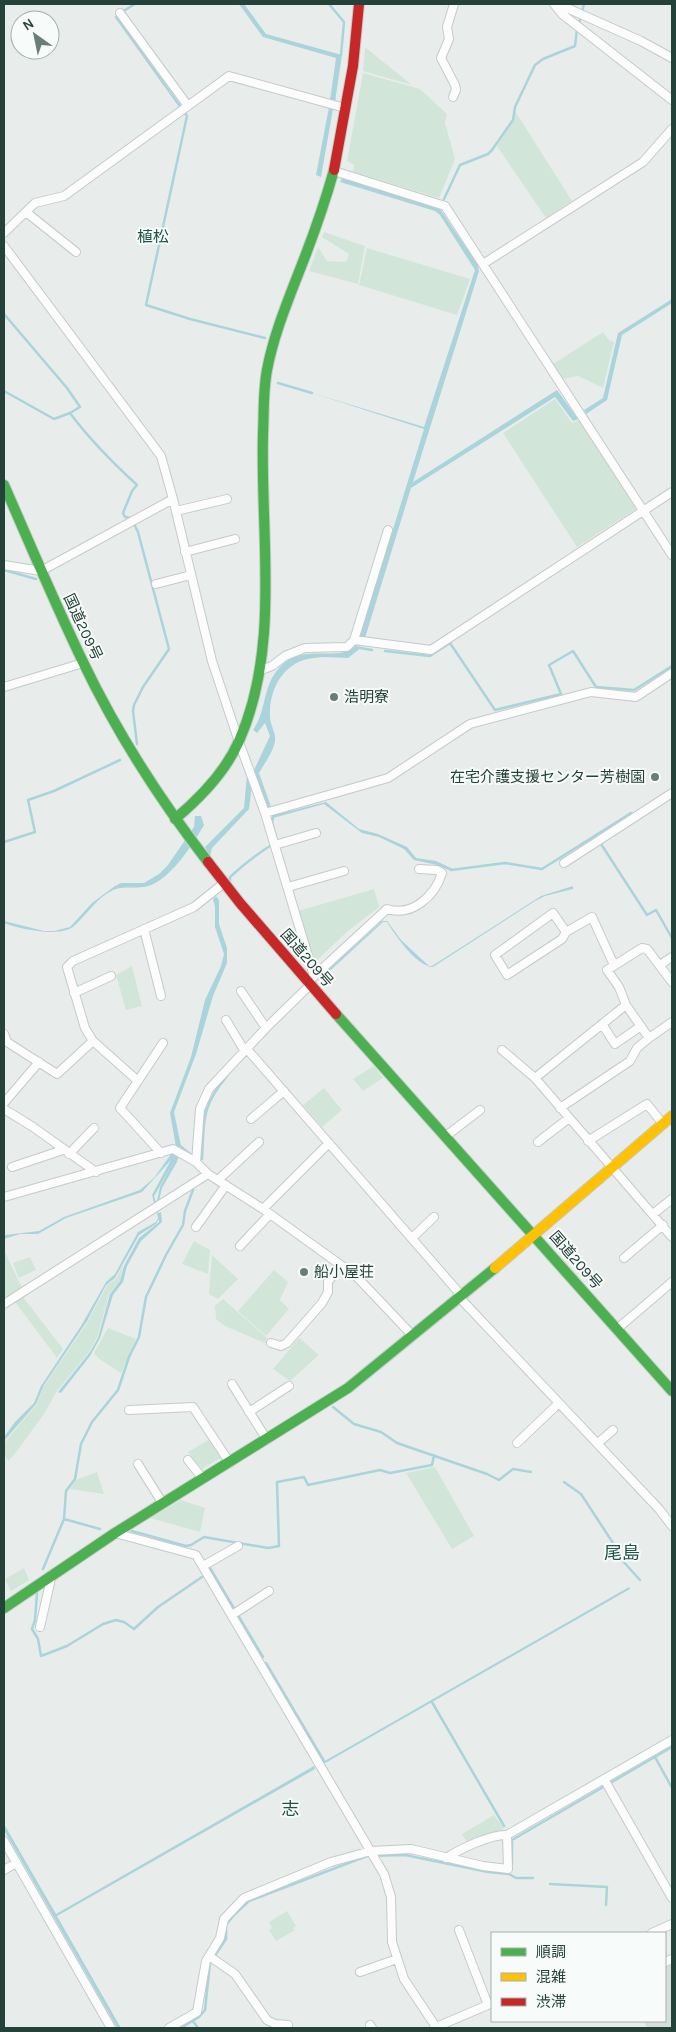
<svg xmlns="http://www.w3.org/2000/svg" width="676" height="2032" font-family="Karla,'Noto Sans JP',sans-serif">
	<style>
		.built { fill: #d6dedb }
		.green { fill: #d1e6d8 }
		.water { fill: #a9d4db }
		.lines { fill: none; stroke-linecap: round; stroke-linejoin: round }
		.stream { stroke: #a9d4db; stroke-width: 2.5 }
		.street-casing { stroke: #c5cac8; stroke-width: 10 }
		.fast-casing { stroke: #c3cbc8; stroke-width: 12 }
		.slow-casing { stroke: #c3cbc8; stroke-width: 12 }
		.jam-casing { stroke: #c3cbc8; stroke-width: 12 }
		.street { stroke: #fcfcfc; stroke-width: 8 }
		.fast { stroke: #4caf50; stroke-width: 10 }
		.slow { stroke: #ffc107; stroke-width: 10 }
		.jam { stroke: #c62828; stroke-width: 10 }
		.poi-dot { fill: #697e78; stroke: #f7fbf9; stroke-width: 2 }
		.labels { text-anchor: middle; stroke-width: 4; stroke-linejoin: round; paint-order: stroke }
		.street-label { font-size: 15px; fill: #24423a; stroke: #f7fbf9 }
		.poi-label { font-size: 15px; fill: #24423a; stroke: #f7fbf9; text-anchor: start }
		.neighbourhood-label { font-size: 16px; fill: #1f5548; stroke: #f7fbf9 }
		.quarter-label { font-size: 18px; fill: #1f5548; stroke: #f7fbf9 }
	</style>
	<rect width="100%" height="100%" fill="#e8edeb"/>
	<path class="built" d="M672,1964v64h-25l-3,-7h21v-54z"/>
	<path class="green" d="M365,48h1l46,37 -49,-14z
		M363,73l57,16 27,25 -2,9 10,36 -16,39 -86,-26 1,-7 -7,-4z
		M515,111l57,90 -26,17 -49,-72 16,-24z
		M324,232l41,14 -7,38 -49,-13 9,-24 9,14 19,1 3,-8 -27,-17z
		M367,248l103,31 -13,36 -98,-30z
		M603,332l6,8 5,2 -11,46 -25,-12 -15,3 -10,-15z
		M555,399l17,24 7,-3 57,89 -59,38 -74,-114z
		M374,889l5,18 -31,24 -34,32 -16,-52z
		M132,966l10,40 -16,4 -10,-35z
		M374,1066l9,12 -20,13 -10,-12z
		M324,1088l18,22 -20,17 -19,-22z
		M194,1241l16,9 -2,24 -26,-10z
		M4,1250l18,38 -16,10 -2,-4z
		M212,1255l26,24 -20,20 -9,-5z
		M30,1257l6,13 -17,8 -6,-15z
		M123,1265l-3,16 -11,13 -12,44 -8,14 -32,39 -13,23 -30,41 -6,6 -4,-8v-10l32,-38 8,-19 43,-63 20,-38 9,-6z
		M274,1270l14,12 -8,18 9,9 -23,27 -28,-25z
		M23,1297l40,52 -6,9 -42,-56z
		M223,1299l44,39 -2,5 -40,-17 -9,-7 -1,-13z
		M108,1328l28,11 -15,34 -23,-15 -4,-5z
		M299,1338l20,17 -29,26 -17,-12z
		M210,1439l12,18 -20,12 -14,-17z
		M435,1467l39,69 -22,13 -46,-76z
		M97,1472l7,22 -34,-5 6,-9z
		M181,1500l24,8 -5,24 -50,-14z
		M24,1568l5,12 -18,11 -6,-12z
		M494,1815l10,14 -37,13 -5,-8z
		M287,1911l9,15 -3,2 2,2 -19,11 -7,-11 3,-2 -3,-6z"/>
	<path class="water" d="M239,4h5l22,30 76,21 -7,47 -5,-2 6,-42 -73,-21z
		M329,107l4,2 -12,68 -5,-2z
		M342,178l98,31 38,56 1,6 -66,211 144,-92 21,29 -5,2 -18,-24 -144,91 -46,150 -5,-2 64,-207 -112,-36 112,34 51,-157 -35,-55 -5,-4 -95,-29z
		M672,299v4l-50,32 -15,65 -21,14 -2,-4 19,-12 15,-65z
		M355,646l7,1 -14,11c-11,0 -23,-2 -34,0 -30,3 -45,30 -44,58 0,11 8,18 4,29 -3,10 -10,19 -15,28l15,42 52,-13 33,27 19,5 29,13 9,11 20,3 17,8 -2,2 -14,-6 -23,-5 -10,-11 -25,-12 -17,-4 -38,-29 -51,14 -21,-34 -3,25 -37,39 -2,8 -5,-9 39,-39 3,-33 7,-5 16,-34 -5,-13 -8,10 -4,-3c14,-19 9,-45 27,-63 23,-25 59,-4 75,-21z
		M195,816h6l3,9c-11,19 -32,52 -53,60 -12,5 -26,0 -38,5 -17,8 -26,25 -39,36 -13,12 -55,3 -70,-3v-2l40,10h10l16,-4 22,-24 23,-17 6,-3h23l15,-9 9,-9 26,-38z
		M573,886v3l-28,7 -10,5 -102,66c-16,0 -38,-32 -46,-45h-4l-63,58 -2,-1 64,-58h5l14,19 28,26h3l109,-70z
		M216,896l3,4v24l8,24v15l-14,33 -17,58 -22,58 7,34 -4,16 -15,26 -3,13h-2l3,-14 14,-26 -18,32 -2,3 2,6 -2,1 -2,-8 19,-35 -29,32 -76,26 -28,16h-18l-16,5 1,-4 34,-4 25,-14 76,-27 14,-12 22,-31 -6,-34 21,-56 14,-57 16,-34 3,-12 -9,-27v-20l-2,-8z
		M159,1212v7l-3,5 -17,11 -24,43 -9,7 -19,36 -43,64 -8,19 -32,37v-4l11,-15 19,-19 7,-17 40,-60 25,-44 9,-8 23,-42 18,-10 2,-4 -1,-5z
		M161,1212l1,10 -21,19 -14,25 -4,16 -10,13 -13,43 -10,18 -29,37 -3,-1 32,-40 8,-14 12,-44 10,-13 4,-15 15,-28 20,-16v-9z
		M629,1587l1,2 -303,173 -3,1 -1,-1z
		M314,1766l1,3 -258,147 64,112h-4l-113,-198v-6l52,90z"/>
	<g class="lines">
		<path class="stream" d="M329,4l15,18 -3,33 -2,1
			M125,10l10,-6
			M116,17l71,99 -41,189 44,14 75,19
			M579,24l5,-20
			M444,199l16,-34 28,-11 4,-4 21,-30 2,-13 20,-42 8,-6 32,-13 2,-17
			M4,314l63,74 13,19 -10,6c20,27 43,50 67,72l-5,6 -9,22 2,4 6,1 7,14 31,117 -26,38 -9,18 -1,6 4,33
			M278,383l34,10
			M4,391l50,28 16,-6
			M4,570l32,9
			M360,648l12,2
			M385,651l45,5 20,-13 45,67 66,-16 -12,-29 24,-14 23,36 38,3 38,-24
			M273,818l-1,4 4,16
			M4,842l31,-10 -7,-32 26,-9 66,-31
			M601,844l46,71 9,-5 16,28
			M451,870l54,-7 37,6 89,-56
			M230,881v-4c14,-13 27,-23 43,-33
			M179,1145l11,9
			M202,1159c2,-39 -1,-52 25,-83
			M333,1407l21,17 27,8 16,11 90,31 12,6 14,-11 18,3
			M564,1482l17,12 32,49 -2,5 29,32
			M64,1519l36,10
			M132,1531l54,15 5,-1 13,-8 64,11 11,-2 -2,-64 27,-5 4,8 72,-15 10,3 42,-8 2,-10
			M210,1568l53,89
			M43,1569l21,-50 2,-28 9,-12 6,-35 11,-22 26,-32 11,-33 10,-20 7,-40 20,-42 17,-30 2,-14 8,-21
			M37,1593l-2,27 -3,9 6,10 3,17 26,-10 36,-22 13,-4 8,2 10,7 24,-22 44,-30
			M266,1663l58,98
			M432,1702l72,124
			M655,1757l17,31
			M512,1863v-23l160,-93
			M550,1884l57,3 -1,18
			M193,2021l5,7
			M181,2028l18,-11 6,-7 5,-47 16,-24v-14l8,-10 15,-14 118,-45 38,-1 83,17 21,2 7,4h17"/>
		<g class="street-casing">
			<path id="street" d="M554,4l8,10 110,86
				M558,4l83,37 31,17
				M120,13l68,93
				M453,97l3,-7 -1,-5 -14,-27 8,-19 -2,-12 7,-23
				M334,171l111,35 227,349
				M26,212l50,40
				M4,233l31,-30 29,-7 165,-120 116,32
				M4,246l157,210 12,43 39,162 27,81 26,71 49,163
				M483,264l160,-102 29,-33
				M176,511l51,-12
				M185,552l50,-13
				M4,565l37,6 132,-72
				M156,584l35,-9
				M354,640l77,10 241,-158
				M261,670l11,-4 13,-10 20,-8 42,-1 7,-7 34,-110
				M4,687l79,-24
				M265,813l123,-35 82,-54 121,-32 45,5 36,-24
				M275,845l41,-12
				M564,863l108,-70
				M288,887l56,-16
				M144,929l17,67
				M566,932l-13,-19 -58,42 12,20 55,-36 4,-7 26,-15 22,48
				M660,965l12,-8
				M311,979l76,-70c25,8 48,-13 55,-36l-5,-3 -18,-1
				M672,982l-25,-33 -5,-1 -35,22 12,17 7,18 23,33 23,-16
				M241,991l25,37
				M74,993l37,-17
				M226,1020l18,30
				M602,1024l13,20 26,-18
				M4,1034l3,8 50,32 36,-33
				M246,1048l215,247
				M502,1050l33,28 137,159
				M535,1078l91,-73
				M138,1081l-45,-40 -8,-13 -18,-61 6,-6 121,-54 30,-24
				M4,1103l35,-41
				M560,1108l70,-47 7,-13 12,-10
				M4,1109l29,18 63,45
				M251,1119l33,-28
				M446,1136l34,-26
				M588,1141l59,-37 16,20
				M538,1142l31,-24
				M161,1153l-41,-45 43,-65
				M69,1154l25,-26
				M196,1162l4,-53 9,-20 57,-61 44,-43
				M12,1167l51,-17
				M218,1180l41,-38
				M4,1197l169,-48 23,13 12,12 55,35 93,67 56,59
				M263,1209l66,-66
				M653,1214l19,-15
				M196,1227l30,-42
				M412,1238l22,-21
				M240,1246l30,-32
				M624,1258l39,-33
				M459,1297l200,212 13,17
				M4,1304l204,-130
				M617,1329l55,-47
				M271,1343l10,3 6,-3 35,-40 6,-11v-10l12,-17
				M232,1384l35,56
				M129,1410l64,-3 37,56
				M249,1412l40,-26
				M517,1443l42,-40
				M598,1443l15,-13
				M188,1460l15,19
				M138,1464l25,40
				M115,1533l81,22 188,319 7,23 1,45 12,37 32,48
				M203,1566l35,-20
				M232,1615l37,-24
				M40,1627l12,-53
				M604,1779l68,119
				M4,1841l107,187
				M446,1858c14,-9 45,-24 61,-23l165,-95
				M4,1870l12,-7
				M459,1930l29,75
				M652,1933l20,-9
				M665,1962l7,-3
				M360,1972l37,-13
				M288,2025l-13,-1 -8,-4 -32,-46 -26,-18 11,-18 4,-19 20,-21 87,-36 40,-11 40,-2 72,17 25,3 -1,-34
				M370,2025l2,3
				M169,2028l28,-16 9,-51 3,-5
				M434,2028l56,-24"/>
		</g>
		<g class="fast-casing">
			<path id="fast" d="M4,485c26,59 51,119 79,177 34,71 77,138 125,200
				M175,819c25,-21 51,-48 64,-78 42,-94 21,-207 24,-307 1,-21 0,-43 4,-64 6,-32 18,-62 30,-93 14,-35 27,-71 37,-107
				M336,1014l336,377
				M4,1608l111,-75 233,-145 147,-120"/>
		</g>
		<g class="slow-casing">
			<path id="slow" d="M495,1268l177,-152"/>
		</g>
		<g class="jam-casing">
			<path id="jam" d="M334,170l19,-104 6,-62
				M208,862l32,41 96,111"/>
		</g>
		<use href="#street" class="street"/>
		<use href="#fast" class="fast"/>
		<use href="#slow" class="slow"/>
		<use href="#jam" class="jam"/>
	</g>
	<g class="poi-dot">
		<circle cx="334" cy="697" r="5"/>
		<circle cx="655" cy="777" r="5"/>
		<circle cx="304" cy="1272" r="5"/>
	</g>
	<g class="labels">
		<g class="street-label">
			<text transform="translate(83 627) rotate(65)" y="5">国道209号</text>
			<text transform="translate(307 958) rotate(49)" y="5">国道209号</text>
			<text transform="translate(576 1260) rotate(49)" y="5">国道209号</text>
		</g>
		<g class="poi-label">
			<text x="344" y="702">浩明寮</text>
			<text x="645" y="782" text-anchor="end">在宅介護支援センター芳樹園</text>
			<text x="314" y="1277">船小屋荘</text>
		</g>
		<g class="neighbourhood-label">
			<text x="153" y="242">植松</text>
		</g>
		<g class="quarter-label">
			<text x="622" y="1559">尾島</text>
			<text x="290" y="1815">志</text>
		</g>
	</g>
	<rect width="676" height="2032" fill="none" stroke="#24423a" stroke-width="10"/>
	<rect x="491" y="1932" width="175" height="90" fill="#f7fbf9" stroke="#a3b1ad"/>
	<rect x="501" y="1948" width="25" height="8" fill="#4caf50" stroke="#a3b1ad"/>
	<text x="536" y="1957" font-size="15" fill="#24423a">順調</text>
	<rect x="501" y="1973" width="25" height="8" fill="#ffc107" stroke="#a3b1ad"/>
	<text x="536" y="1982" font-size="15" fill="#24423a">混雑</text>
	<rect x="501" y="1998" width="25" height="8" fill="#c62828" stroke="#a3b1ad"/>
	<text x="536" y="2007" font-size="15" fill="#24423a">渋滞</text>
	<g transform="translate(35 35) rotate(327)"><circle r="24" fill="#f7fbf9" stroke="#a3b1ad"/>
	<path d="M0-4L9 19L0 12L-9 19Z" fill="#697e78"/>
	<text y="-8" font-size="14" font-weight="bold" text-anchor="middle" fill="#24423a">N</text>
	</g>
</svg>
